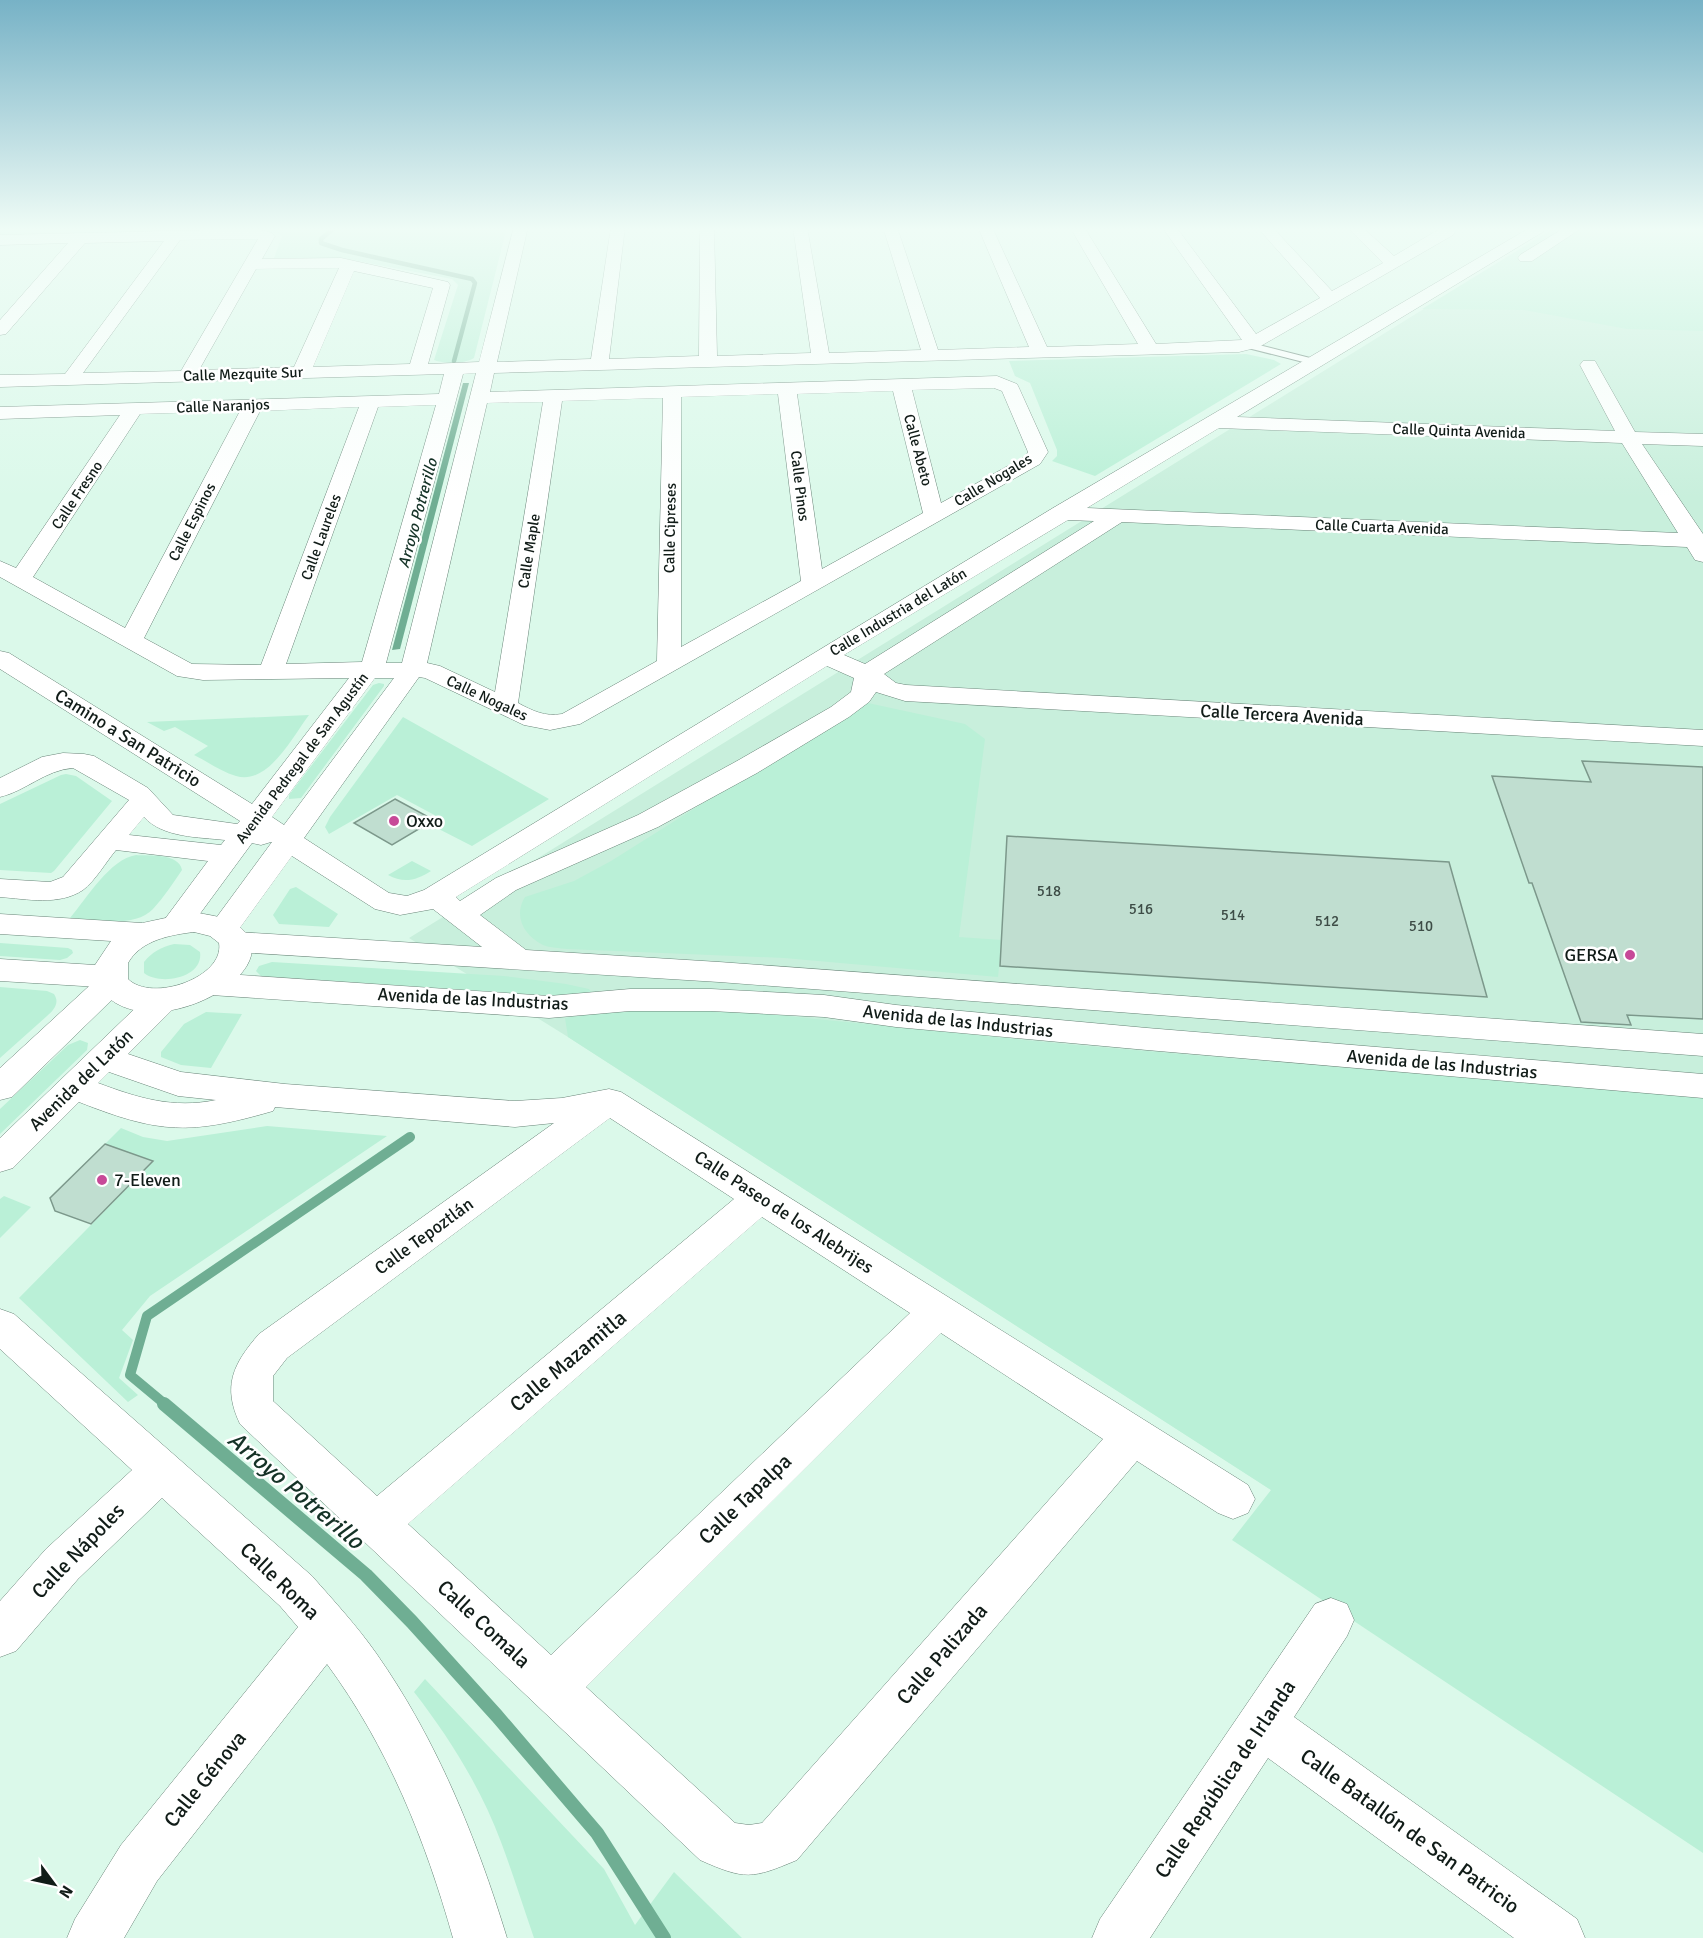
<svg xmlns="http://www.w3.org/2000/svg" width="1703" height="1938" font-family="Signika,sans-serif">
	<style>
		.built { fill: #c8efdc }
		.green { fill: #baf0d7 }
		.water { fill: #6fae93 }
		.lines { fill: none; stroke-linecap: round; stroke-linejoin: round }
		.stream-far2 { stroke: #6fae93; stroke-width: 4.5 }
		.stream-far1 { stroke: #6fae93; stroke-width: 10 }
		.stream { stroke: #6fae93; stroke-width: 14 }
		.building { fill: #c0ded0; stroke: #7c988b; stroke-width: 1.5 }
		.lane-casing { stroke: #698478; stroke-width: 2 }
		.street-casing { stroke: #698478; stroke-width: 1 }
		.secondary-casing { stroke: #698478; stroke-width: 1 }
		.lane { fill: #fff; fill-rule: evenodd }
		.street { fill: #fff; fill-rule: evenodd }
		.secondary { fill: #fff; fill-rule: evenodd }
		.poi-dot { fill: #c74998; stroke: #fff; stroke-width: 2 }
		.labels { text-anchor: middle; stroke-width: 5; stroke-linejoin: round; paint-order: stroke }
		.far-street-label { font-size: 15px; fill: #111c18; stroke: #fff }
		.number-label { font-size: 15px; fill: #3d4c46 }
		.far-water-label { font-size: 16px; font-style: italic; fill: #143226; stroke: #fff }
		.street-label { font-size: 18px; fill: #111c18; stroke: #fff }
		.poi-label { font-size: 18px; fill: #111c18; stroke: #fff; text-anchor: start }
		.near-street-label { font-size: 21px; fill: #111c18; stroke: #fff }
		.near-water-label { font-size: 24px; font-style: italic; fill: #143226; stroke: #fff }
	</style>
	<rect width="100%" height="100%" fill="#dbf9ea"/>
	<path class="built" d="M1556,227h147v1541l-1135,-731 -159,-99z"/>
	<path class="green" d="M0,227h507l-33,131c-10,6 -30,6 -40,2l24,-75 -6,-6 -110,-21h-68l8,-22 -5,-3 -15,-3 -262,6z
		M1556,227h147v104l-76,-2 -103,-19 -102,-1z
		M1246,354l28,6 7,4 -186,112 -43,-15 5,-5v-6l-27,-67 -15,-7 -6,-15z
		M379,683l5,1v2l-83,112 -12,1v-4l84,-110z
		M868,703l97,21 20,15 -26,198 43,3 -4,37 -214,-19 -217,-9c-7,-1 -17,-1 -24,-4 -19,-9 -30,-29 -18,-48l49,-16 37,-20 240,-151z
		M309,715c-16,21 -41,71 -73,61 -14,-4 -28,-14 -42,-21l14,-9 -33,-19 -11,4 -17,-9z
		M403,717l146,82 -77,47 -41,-21 9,-7 -43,-23 -68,39 -4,-7 5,-10z
		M66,774l10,2 36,25 -58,70 -3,2 -51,-3v-66l61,-29z
		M136,855c14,1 43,-2 46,15 -9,13 -18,27 -29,39 -19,20 -59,10 -83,9 17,-20 40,-59 66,-63z
		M412,861l19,10c-14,9 -27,13 -43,4z
		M296,887l42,27 -9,13 -50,-3 -6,-9 17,-26z
		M0,943l68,5 4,2 1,3 -6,5 -7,2 -60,-4z
		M174,944l16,1 10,7c4,26 -40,34 -56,21v-11c8,-10 17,-15 30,-18z
		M272,962l232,14 62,8 23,5 3,4 -22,4 -309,-21 -5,-5 3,-5z
		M0,987l47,4 7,3c6,9 0,16 -7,22l-47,42z
		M637,1007l90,3 347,35 629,53v755l-471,-313 39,-50 -703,-453 -3,-19z
		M206,1012l36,2 -31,54 -30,-3 -20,-8v-5l23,-28z
		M80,1040l8,3 -1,7 -87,84v-25l68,-64z
		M267,1126l120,10 -237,160 -28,34 11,10 -14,38 19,17 -10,7 -109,-104 134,-136 -48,-18 16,-16 22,9 24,4z
		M4,1196l27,11 -31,31v-39z
		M425,1679l179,190 31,56 39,-53 68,66h-208c-11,-32 -21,-64 -33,-96 -20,-54 -52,-105 -87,-150z"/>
	<path class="water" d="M463,383h6l-69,266 -8,1z"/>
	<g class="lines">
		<path class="stream-far2" d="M335,227l-14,12v4l21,7 130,29 3,4 -21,78"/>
		<path class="stream-far1" d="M166,1405l-36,-30 17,-59 263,-179"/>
		<path class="stream" d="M164,1404l202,171 46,47 85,94 100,117 67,105"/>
	</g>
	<path class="building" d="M1582,761l121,6v252l-76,-4 4,10 -50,-3 -49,-139h-3l-37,-107 99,6z
		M395,799l39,21 -42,25 -38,-22z
		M1007,836l442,26 38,135 -487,-31z
		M105,1144l48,17 -62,63 -36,-13 -5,-13z"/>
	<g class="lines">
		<g class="lane-casing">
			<path id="lane" d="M1247,342l71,18 2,2 -5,3 -71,-18v-4z"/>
		</g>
		<g class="street-casing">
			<path id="street" d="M514,227h14l-31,135 94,-3 20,-132h14l-16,132 90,-3 1,-129h14l3,129 94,-3 -18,-126h14l22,126 92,-3 -38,-123h14l41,123 91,-3 -51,-120h14l55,120 91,-3 -68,-117h14l72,117 86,-4 -80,-113h14l80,107 64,-36 -63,-71h15l60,64 51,-28 -36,-36h15l32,29 49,-29h14l-4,8 -194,112 -20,5 -745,21 -4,19 507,-16 20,8 2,4 29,64 -8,12 -460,260 -30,6 -26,-5 -99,-47 -6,-1 -115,161 85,55 18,3 17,-6 629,-382 478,-281h17l-2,3 -309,187 378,14 -35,-66 3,-4h12l40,71 68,2v12l-61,-2 61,90v28l-8,-2 -8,-13 -565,-25 -238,152 12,9 10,2 797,45v16l-798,-45 -29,-9 -7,10 -20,15 -92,56 -99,54 -142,63 -36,25 46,35 193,12 984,72v22l-984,-74 -483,-30 -11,-3 -4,-7 2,-3 -11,-3 -4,-7 64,-87h-1l-10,3 -9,-2 -64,87 -11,3 -11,-3 -4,-7 46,-62 -92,-11c-10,12 -21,31 -33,40 -24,16 -56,9 -83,7v-18l50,3 13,-5 66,-77 -56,-32c-28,2 -47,23 -73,29v-19l42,-21 21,-4 21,1 10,2 54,32 25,27 64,9 3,-3 -240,-152v-18l9,2 243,151 97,-126 -146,2 -26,-4 -177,-99v-16l16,7 104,-153 -120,4v-12l439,-13 5,-20 -444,13v-12l65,-1 99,-133 -79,2 -79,91 -6,1v-15l68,-77 -68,2v-10l257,-6 15,4 3,3 -13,23 79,-1 107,24 2,3 -22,79 51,-2zM258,239l-77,132 -98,2 97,-133zM339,268l-45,99 -95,3 57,-101zM354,271l79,17 -23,76 -97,3zM476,373l-74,290h-16l77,-289zM994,388l8,3 26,61 -2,4 -85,47 -29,-113zM893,391l30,122 -101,56 -25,-175zM778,394l23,187 -120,66v-250zM663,398l-6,263 -95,53c-17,3 -29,-3 -44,-11l44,-302zM543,402l-48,290 -55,-26 -13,-3 60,-260zM436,405l-74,257 -76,2 92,-257zM359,407l-98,258 -69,-1 -48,-26 116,-227zM240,411l-115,217 -92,-51 107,-163zM1219,428l403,15 56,90 -591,-25zM1068,520l26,1 -229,143 -21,-9zM827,666l27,12 -3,14 -20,15 -94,54 -99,54 -142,63 -36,23 -4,-4zM375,678h19l-110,147 -12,-8zM144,817c19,21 55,20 81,23l-4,5 -92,-10zM292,856l83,53 25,6 33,-6 49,38 -245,-15z
				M1566,227h17l-51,34h-12l-2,-3 2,-3z
				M111,972l11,4 5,7 -5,7 -110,107 -12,3v-32l100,-92z
				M211,973l338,23 81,-7h81l113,6 72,10 251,23 556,46v24l-556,-48 -251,-23 -72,-10 -113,-6h-81l-81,7 -338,-23 -11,-4 -5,-7 5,-7z
				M162,990l11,3 5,8 -5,8 -45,45 53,18 104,12 230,17 47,-3 47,-9 12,3 627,393 7,14 -7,14 -15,6 -15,-6 -81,-52 -340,399c-45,19 -52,20 -97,0l-460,-436c-18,-38 -7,-60 19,-90l295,-211 -39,4 -240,-20 -2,4c-83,24 -113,23 -194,-9l-66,66 -13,4v-34l151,-145zM109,1072l69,24 38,4c-43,9 -78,-2 -118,-17zM610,1118l124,81 -357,297 -104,-95v-25l14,-18zM762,1217l148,96 -359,342 -143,-131zM941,1333l162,106 -341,384 -13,2 -14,-2 -149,-136z
				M0,1309l14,5 298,262c22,25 45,50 64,77 61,87 100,184 131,285h-54c-28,-99 -65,-191 -126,-274l-170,217 -33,57h-57l8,-19 46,-74 177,-218 -18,-21 -118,-108 -84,81 -62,72 -16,6v-56l46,-52 86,-79 -132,-121z
				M1331,1598l16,6 7,16 -7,16 -53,81 283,202 8,19h-71l-246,-180 -118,180h-58l8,-19 215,-315z"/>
		</g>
		<g class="secondary-casing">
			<path id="secondary" d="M194,912c12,3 29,4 40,11 71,44 -90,132 -135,64l-99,-6v-22l95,6 16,-24 -111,-7v-20l142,9zM194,932l16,4 9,7c6,34 -67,60 -91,36v-16c13,-23 42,-28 66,-31z"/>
		</g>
		<use href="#lane" class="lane"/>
		<use href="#street" class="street"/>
		<use href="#secondary" class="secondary"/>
	</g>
	<linearGradient id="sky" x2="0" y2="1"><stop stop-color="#77b2c6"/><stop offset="0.46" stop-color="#effcf6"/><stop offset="1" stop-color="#effcf6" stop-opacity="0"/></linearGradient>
	<rect width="1703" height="498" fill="url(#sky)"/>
	<g class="poi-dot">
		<circle cx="394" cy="821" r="6"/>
		<circle cx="1630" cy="955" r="6"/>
		<circle cx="102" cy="1180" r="6"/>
	</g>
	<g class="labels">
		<g class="far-street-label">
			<text transform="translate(243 374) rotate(-2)" y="5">Calle Mezquite Sur</text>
			<text transform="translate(223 406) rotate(-2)" y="5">Calle Naranjos</text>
			<text transform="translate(1459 431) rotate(2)" y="5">Calle Quinta Avenida</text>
			<text transform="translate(918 450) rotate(75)" y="5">Calle Abeto</text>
			<text transform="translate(993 480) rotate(-31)" y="5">Calle Nogales</text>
			<text transform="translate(800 486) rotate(83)" y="5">Calle Pinos</text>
			<text transform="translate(77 495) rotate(-56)" y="5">Calle Fresno</text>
			<text transform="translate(192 522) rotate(-63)" y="5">Calle Espinos</text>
			<text transform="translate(1382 527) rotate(2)" y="5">Calle Cuarta Avenida</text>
			<text transform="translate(670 528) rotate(-89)" y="5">Calle Cipreses</text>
			<text transform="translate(321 537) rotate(-70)" y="5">Calle Laureles</text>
			<text transform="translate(529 551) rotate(-81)" y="5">Calle Maple</text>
			<text transform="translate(898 612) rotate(-31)" y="5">Calle Industria del Latón</text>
			<text transform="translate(487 698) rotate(25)" y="5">Calle Nogales</text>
			<text transform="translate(302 758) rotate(-53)" y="5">Avenida Pedregal de San Agustín</text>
		</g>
		<g class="number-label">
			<text x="1049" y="896">518</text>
			<text x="1141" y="914">516</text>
			<text x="1233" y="920">514</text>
			<text x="1327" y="926">512</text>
			<text x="1421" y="931">510</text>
		</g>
		<g class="far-water-label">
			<text transform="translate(417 513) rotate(-75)" y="6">Arroyo Potrerillo</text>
		</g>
		<g class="street-label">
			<text transform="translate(1282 715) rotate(3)" y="6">Calle Tercera Avenida</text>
			<text transform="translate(128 738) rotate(32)" y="6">Camino a San Patricio</text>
			<text transform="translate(473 999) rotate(3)" y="6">Avenida de las Industrias</text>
			<text transform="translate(958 1021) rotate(6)" y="6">Avenida de las Industrias</text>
			<text transform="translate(1442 1064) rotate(5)" y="6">Avenida de las Industrias</text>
			<text transform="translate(81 1080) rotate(-44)" y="6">Avenida del Latón</text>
			<text transform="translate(784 1212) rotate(33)" y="6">Calle Paseo de los Alebrijes</text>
			<text transform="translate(424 1236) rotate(-36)" y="6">Calle Tepoztlán</text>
		</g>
		<g class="poi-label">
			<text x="406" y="827">Oxxo</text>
			<text x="1618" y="961" text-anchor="end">GERSA</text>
			<text x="114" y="1186">7-Eleven</text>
		</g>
		<g class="near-street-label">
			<text transform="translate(568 1361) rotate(-40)" y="7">Calle Mazamitla</text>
			<text transform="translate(745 1499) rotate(-44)" y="7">Calle Tapalpa</text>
			<text transform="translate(78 1551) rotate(-46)" y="7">Calle Nápoles</text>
			<text transform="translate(280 1581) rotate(44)" y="7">Calle Roma</text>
			<text transform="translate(484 1624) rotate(43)" y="7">Calle Comala</text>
			<text transform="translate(942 1654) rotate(-49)" y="7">Calle Palizada</text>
			<text transform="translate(205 1779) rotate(-51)" y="7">Calle Génova</text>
			<text transform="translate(1225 1779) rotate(-56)" y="7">Calle República de Irlanda</text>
			<text transform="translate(1410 1831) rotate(36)" y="7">Calle Batallón de San Patricio</text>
		</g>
		<g class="near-water-label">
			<text transform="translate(296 1490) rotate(40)" y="8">Arroyo Potrerillo</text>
		</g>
	</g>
	<g transform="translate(54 1884) rotate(123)" stroke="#ffffff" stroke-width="4.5" paint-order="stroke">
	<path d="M0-4.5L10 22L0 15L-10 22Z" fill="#111c18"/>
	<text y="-9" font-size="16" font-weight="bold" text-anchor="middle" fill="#111c18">N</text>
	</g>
</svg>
